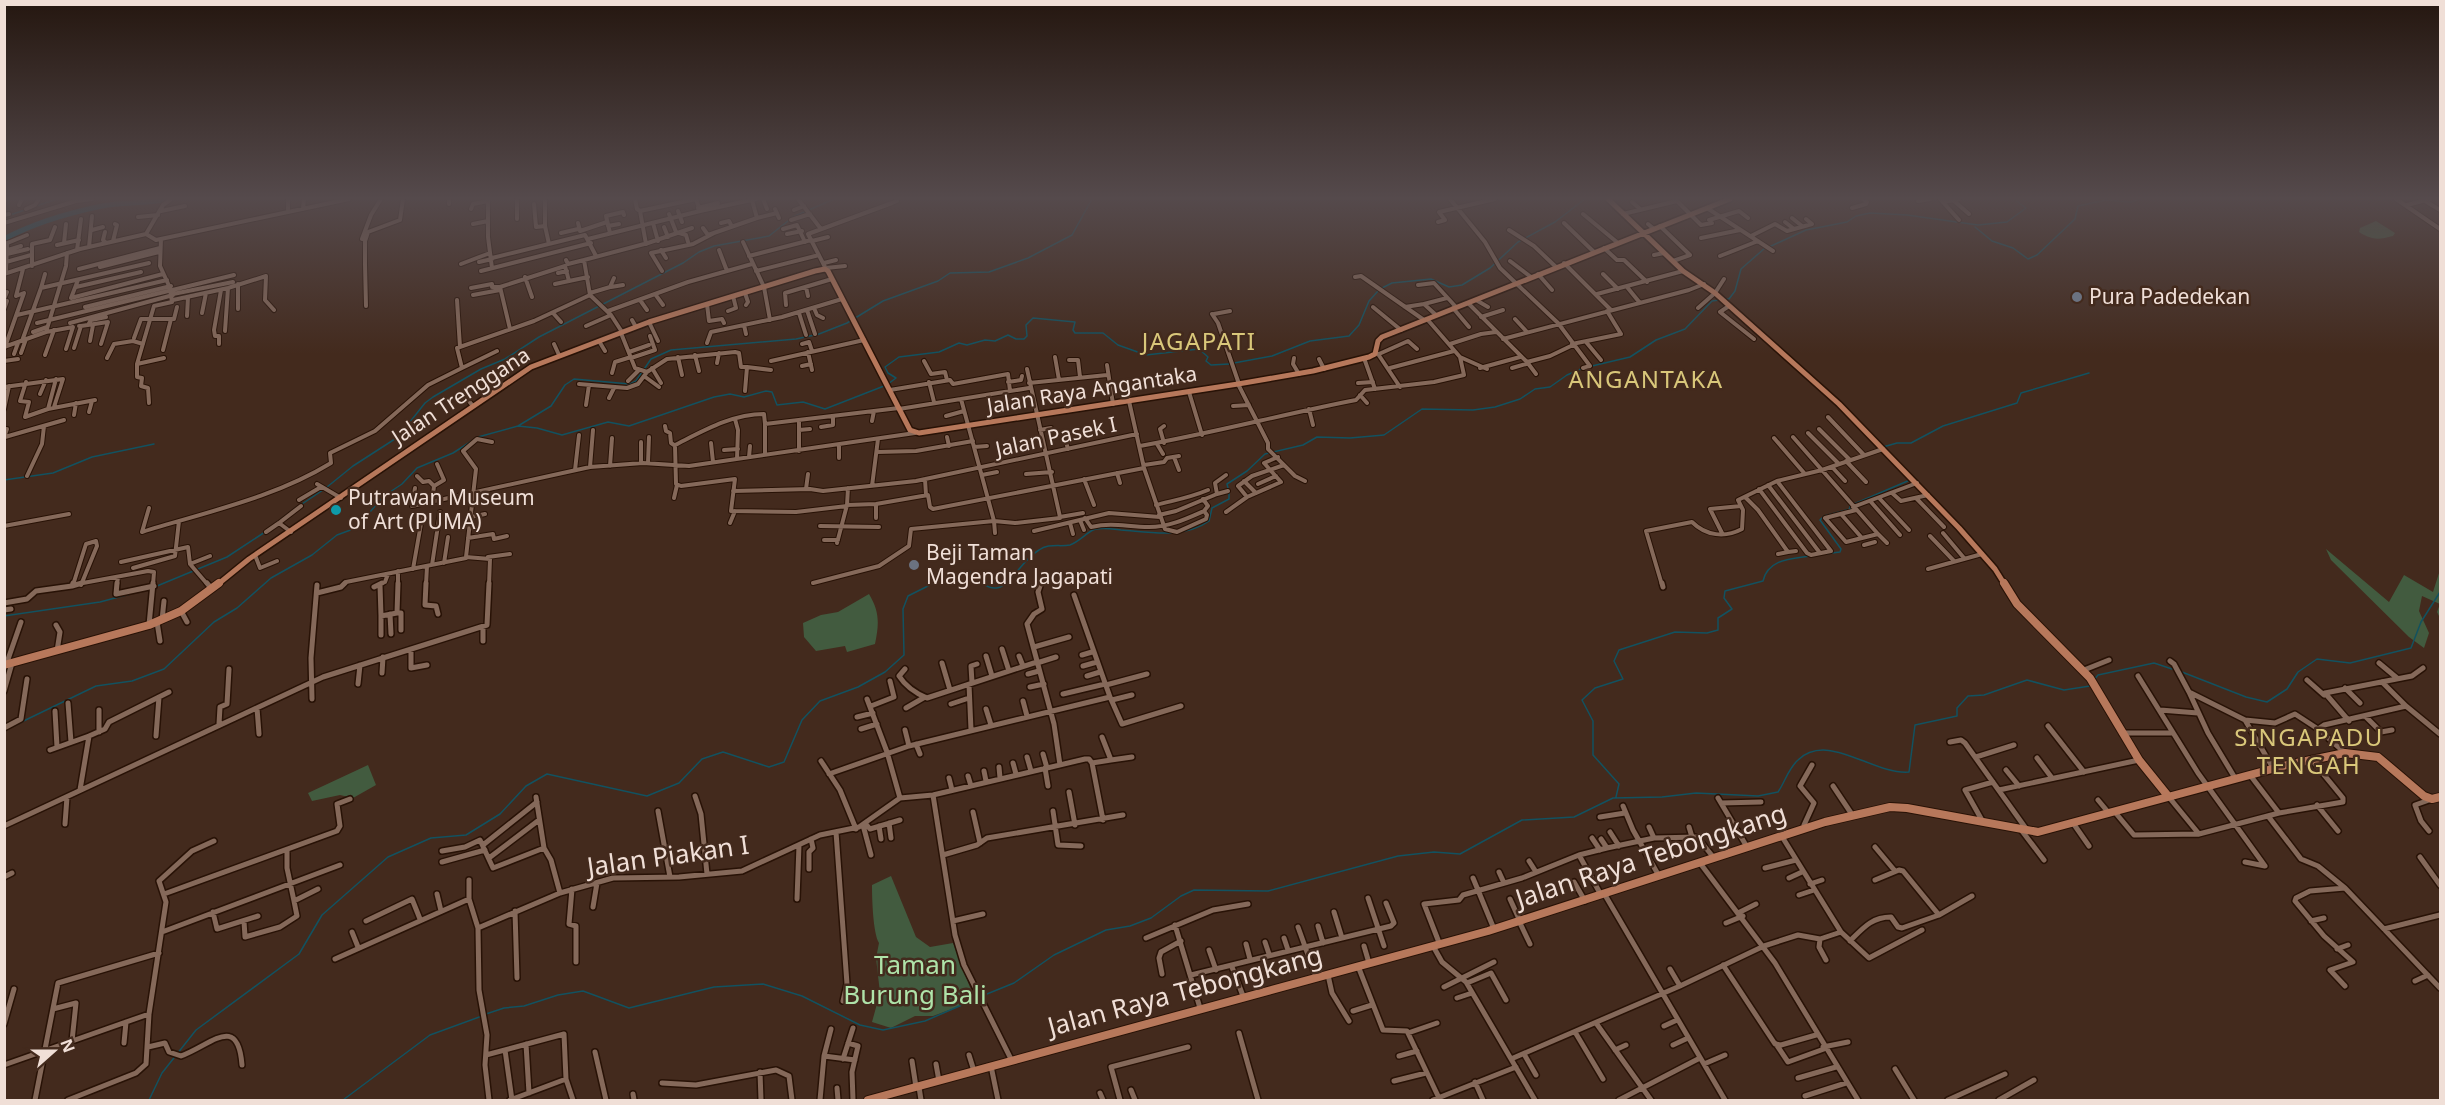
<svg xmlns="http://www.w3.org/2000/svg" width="2445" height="1105" font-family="'Noto Sans',sans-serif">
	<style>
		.green { fill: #425b3f }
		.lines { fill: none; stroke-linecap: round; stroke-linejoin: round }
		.stream { stroke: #125260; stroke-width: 1.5 }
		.river { stroke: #125260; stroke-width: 5 }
		.minor-far1-casing { stroke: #281206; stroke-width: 6 }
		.minor-casing { stroke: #281206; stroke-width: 8 }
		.major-far1-casing { stroke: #281206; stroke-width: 8 }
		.major-casing { stroke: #281206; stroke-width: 10 }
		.minor-far1 { stroke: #85695a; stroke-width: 4 }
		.minor { stroke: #85695a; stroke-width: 5 }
		.major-far1 { stroke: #b7785b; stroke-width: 5 }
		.major { stroke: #b7785b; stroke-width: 8 }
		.worship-dot { fill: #6b7280; stroke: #432a1d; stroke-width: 2 }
		.culture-dot { fill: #0f9aa8; stroke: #432a1d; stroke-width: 2 }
		.labels { text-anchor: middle; stroke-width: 5; stroke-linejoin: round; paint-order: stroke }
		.poi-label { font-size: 21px; fill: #f0dfd7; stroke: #432a1d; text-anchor: start }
		.street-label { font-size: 21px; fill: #f0dfd7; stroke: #432a1d }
		.quarter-label { font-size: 24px; letter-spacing: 1.5px; fill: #d9c77a; stroke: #432a1d }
		.near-street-label { font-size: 26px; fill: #f0dfd7; stroke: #432a1d }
		.near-park-label { font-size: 26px; fill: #afe3a9; stroke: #432a1d }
	</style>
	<rect width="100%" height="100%" fill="#432a1d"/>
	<path class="green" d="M2376,221l19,12 -2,3c-15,4 -21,4 -34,-4l1,-4z
		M2326,549l63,53 15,-27 29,17 7,-22v48l-3,-6 3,-8 -18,-8 -3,15 10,22 -5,15 -15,-11 -78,-77z
		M869,594c11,18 10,31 6,50l-28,8 -2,-6 -29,5 -12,-14 -1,-14 18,-8 17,-3z
		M368,765l8,20 -23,13 -13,-3 -28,6 -4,-8z
		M891,876l25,61 14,10 23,-4 18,47 -4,3 4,9 -38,14h-18l-24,12 -19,-6 8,-29 -4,-35 3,-15c-6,-10 -7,-45 -7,-58z"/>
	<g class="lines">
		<path class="stream" d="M7,216l50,-17
			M1975,227l17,14 21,7 15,11 9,-4 38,-36 3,-13 28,-6 25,2 9,-3
			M1769,247l37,-17 41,-8 9,-6 14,-3 37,2 71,10 29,-3 19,-14 -12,-9
			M1382,288l10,-5 39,-4 18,8 13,-2 28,-17 28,-26 37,-20 30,-23
			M1724,299h5l6,-8 6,-22 24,-21
			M1234,363l38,-7 38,-15 39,-5 10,-11 10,-24 9,-10
			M1592,366l38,-9 26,-17 29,-11 27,-28 7,-1
			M888,384l8,-6 -8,-5 -3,-6 14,-10 40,-5 20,-9 8,2 18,-5 10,1 13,-6 8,4h8l3,-3 -1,-11 7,-7 42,4 -2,8 2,3h28l15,12 28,10 53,-6 9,8 -2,4 5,4 18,-1
			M518,426l33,-20 14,-21 9,-6 56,5 6,-3 15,-22 20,-9 125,-11 23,-5 28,-11 36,-22 55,-20 12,-8 39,-1 39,-14 44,-23 20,-36
			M1883,447l14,-4h14l32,-17 74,-23 4,-10 68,-20
			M4,480l49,-7 39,-16 62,-13
			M327,487l26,-21 45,-29 27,-34 8,-6 48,-28 24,-10 34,-22 144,-74 16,-11 15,-6 55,-10 24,-19 41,-18
			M1228,488l-1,-4 20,-13 18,-17 38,-9 14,-8 33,1 34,-3 38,-26 51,1 22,-3 25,-8 15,-10 15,-2 17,-12 14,-6
			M302,504l21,-14
			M1854,504l56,-24
			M271,527l27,-21
			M1824,554l16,-2 1,-3 -21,-29 4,-4 26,-7v-3
			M157,586l70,-29 38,-25
			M4,616l96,-14 30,-8
			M2182,672l64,25 21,5 20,-13 11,-17 19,-13 33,4 61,-15 10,-26 19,-30
			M2094,680l4,-5 56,-12 21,7
			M9,728l87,-42 36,-5 32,-12 50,-47 23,-14 34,-30 41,-23 25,-20 19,-7 28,-32 18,-12 15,-16 36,-15 25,-16 40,-11 19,2 25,7 46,-13 21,4 85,-29 16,-3 14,3 22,-6 6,1 5,13 26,-3 22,7 59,-23
			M1616,797l3,-13 -26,-29v-34l-11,-21 13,-12 28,-9 -9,-18 5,-11 56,-18 32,1 11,-3v-12l14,-9 -8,-11 1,-7 38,-10c5,-22 28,-22 47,-25
			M982,996l32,-13 40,-28 52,-25 24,-4 21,-8 30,-22 13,-6 74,1 130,-35 36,-4 26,2 62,-34 52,-3 39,-19 49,-1 34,-4 62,3 20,-4c7,-10 10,-23 20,-32 30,-29 75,15 111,12l6,-47 42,-9v-8l11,-12 16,-1 43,-15 37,10 26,-4
			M486,1014l18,-6 20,-2 34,-11 25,-4 46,17 85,-21 49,-3 39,12 58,29 23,5 42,-9 53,-23
			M149,1100l13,-27 34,-43 103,-76 23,-39 66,-58 43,-19 35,-3 34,-21 26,-28 21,-12 100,22 32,-13 23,-24 21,-7 46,15 15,-5 18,-42 18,-19 38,-14 27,-15 19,-17 -1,-46 5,-13 42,-21 20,-3c35,40 41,-5 69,-22 9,-7 21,-3 31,-5 9,-3 15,-11 23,-15 8,-3 19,-1 28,0 29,2 63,9 88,-9l3,-13 17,-9v-6
			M343,1100l87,-65 52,-19"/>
		<path class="river" d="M4,239c30,-16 64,-26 98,-33 22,-4 43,-2 65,-7"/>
		<g class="minor-far1-casing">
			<path id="minor-far1" d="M288,199v11
				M449,199v5
				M488,199v38l4,31
				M517,199v20
				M545,199v27l4,18
				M635,199l2,10 3,2 6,33
				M696,199l4,12 56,-12
				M763,199l4,10
				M798,199l23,30
				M1450,199l35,43 15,26 58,55 32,43 -7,2
				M1940,199l19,21
				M2396,199l44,30
				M1953,200l16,14
				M1677,201l24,24 11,-2
				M1918,201l12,-2
				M2425,201l15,9
				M4,202l2,-3
				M1632,202l8,7
				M1943,202l16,-3
				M534,204l2,23 9,-1
				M19,205l3,-6
				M2407,205l23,-6
				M698,208l20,-5
				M1707,208l66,43
				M1852,208l14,-4 1,-2 -4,-3
				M26,209l9,-4 4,-6
				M303,209l1,-10
				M471,209l2,-5 15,-3
				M775,209l4,9
				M794,210l10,-4
				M161,211l24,-5
				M640,211l56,-12
				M678,211l4,11
				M669,214l7,18 10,3 2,7
				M1583,214l35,29
				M1623,214l54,-13
				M4,215l5,-1
				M138,217l20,-2
				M757,218l20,-5
				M1792,218l10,8
				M791,220l19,-6
				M1709,220l30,-9 9,7
				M1438,222l7,-2 -6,-8 56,-13
				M1785,222l9,7
				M4,223l72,-22 16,-2
				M578,223l2,8 27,-9
				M653,223l5,18
				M721,223l8,-2 2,4
				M1564,223l30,29
				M473,224l15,-3
				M1648,224l6,5
				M608,226l11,-2
				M1660,226l30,29 -17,6
				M664,227l4,10
				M703,228l5,7 49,-17 -5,-18
				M783,229l14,-4 8,17
				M92,230l11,-3
				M1509,230l25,16 22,21
				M105,232l-2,8 2,2
				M561,233l17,-4
				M610,233l-4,-17 17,-4 1,3
				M146,234l17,-29 7,-5
				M787,234l15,-3
				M1751,236l24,-12 12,7 25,-7 -6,-5
				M1701,238l39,-8
				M362,239l9,-24 10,-16
				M588,239l112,-28
				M365,240v24
				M113,241l4,-16 -2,-1
				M365,241l3,-9 32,-12 3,-21
				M812,241l16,-4
				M743,242l21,45 6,33
				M64,243l2,-19
				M5,244l22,-9
				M57,245l22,-5
				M89,247l3,-31
				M1604,248l13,12h7l23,22
				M8,250l13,-4
				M77,250l4,-31
				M661,250l5,8
				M719,250l8,21
				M7,254l21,-5
				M1654,255l10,-2
				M749,256l62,-16
				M1720,256l38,-15
				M492,258l93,-23 11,21
				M566,260l2,4 16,-4
				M1510,261l21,16
				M6,262l25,-7
				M479,262l13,-3
				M824,263l12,-3
				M1564,263l47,47
				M365,264l1,42
				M461,264l29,-11
				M32,266v-22l18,-4 5,-13
				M100,267l59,-15
				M826,268l19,-2
				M79,269l81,-21
				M826,269l-18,-35 84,-31 5,-2 -1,-2
				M481,271l110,-28
				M662,271l-11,-18 42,-9 23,-12
				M756,271l63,-16
				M6,273l1,-30
				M558,273l9,-2
				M4,274l76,-25 66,-15 10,6 193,-41
				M45,274l-4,14 108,-25
				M1538,274l14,16
				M1603,274l15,15
				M525,277l7,20
				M1355,277l6,-1 63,44
				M78,280l-7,18 92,-24
				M238,284v25
				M555,284l14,-3
				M1418,285l16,-2 22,24
				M76,287l65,-15
				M611,287l12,-2
				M806,287l2,9
				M1627,287l13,16
				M471,288l21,-4v3h8
				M590,293l20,-6 4,-9
				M745,293l3,9 -2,3
				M173,294l60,-12
				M655,294l8,11
				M1597,294l86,-23
				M473,295l27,-5
				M16,296l7,-27
				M4,299l3,-7
				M173,300l55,-12 38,-12 -1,24 9,10
				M457,300l3,47
				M640,300l7,10
				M1476,300l12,7
				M4,302l3,-1 -3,8
				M1468,303l59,59 23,-6 23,-11
				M707,304l2,17 13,-2 2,4
				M786,305l-1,-12 47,-14
				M1729,306l-9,6 34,27
				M85,307l86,-21
				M1373,307l28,23
				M1405,307l19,-3
				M814,308l3,7 6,3
				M1453,308l16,19
				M1698,308l17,-15 9,-14
				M807,310l8,24
				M608,311l80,-29 64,-18
				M728,311l8,-3 -3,-12
				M202,313l4,-20
				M553,313l8,9
				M799,313l7,22
				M1212,314l6,9 21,61
				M1214,314l16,-3
				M17,315l150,-35
				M1436,315l-12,-11 23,-6
				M187,316l1,-19
				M1481,317l22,-7
				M1515,319l12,13
				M632,320l4,7
				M649,322l9,19
				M37,323l197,-48
				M70,323l103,-28
				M88,325l3,-5 15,-3
				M744,325l2,9
				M81,326l27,-4 -7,22
				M586,326l25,-11
				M510,329l-10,-42 65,-21 4,15 19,-4
				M225,331l3,-43
				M33,332l14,-5
				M46,332l20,-66 1,-13
				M622,332l-11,-17 -21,-20 -6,-35 64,-17 44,-15
				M621,333l14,35 12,4
				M134,338l7,-19h33l3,-12
				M1503,339l186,-49 15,-6
				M22,341l19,-53
				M90,341l3,-16
				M599,341l6,10
				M1586,342l15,18
				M707,343l4,-11 71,-15 60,-18
				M219,344v-8h-4l-1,-6 7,-40
				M554,344l5,11
				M802,344l7,-2 3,9
				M1450,344l31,-10 15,-2
				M1572,344l49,-10 -14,-23
				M4,347l42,-15 27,-5 -7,22
				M5,347l19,-54 -8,3
				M74,348l7,-22h-2
				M163,350l8,-31
				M629,352l20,-7
				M808,352l4,18
				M21,353l5,-14
				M14,354l4,-11
				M1378,354l22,33
				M1379,354l29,-13 9,8
				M45,355l9,-25
				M695,355l4,16
				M678,357l4,18
				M1055,357l4,23
				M1460,357l27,12
				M107,358l7,-14 19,-3 10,3
				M631,358l24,-8 -5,-14
				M1294,358l-1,6 6,10
				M1364,358l11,31
				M1319,359l5,10
				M1069,360h9l2,17
				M4,361l14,-2
				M771,361l93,-21
				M924,361l7,13 14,-2 2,8
				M1527,362l9,12
				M717,363l2,-10
				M137,364l27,-6
				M1107,365l6,39
				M802,366l9,-2
				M747,367l24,3
				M462,368l35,-17
				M652,368l9,15
				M1390,368l64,-17
				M1480,368l40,-11
				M1512,368l14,-4
				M1027,369l33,148 23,-4
				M612,373l3,-11 16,-5
				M644,376l15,11
				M628,381l11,-11
				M26,382l-6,19 9,1 -4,15 23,-8 47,-9
				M929,382l5,20
				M1008,382l13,-2 1,-4
				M1029,383l78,-8
				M1358,383l15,-1
				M579,384l48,4 11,-4 9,-12 20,-13 68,-7 4,1 2,14h6l-2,24
				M1238,384l30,59v6l27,27 10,5
				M4,387l59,-8 -9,28
				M890,390l60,-10 3,4 55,-10 2,17
				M1189,392l13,43
				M462,393l11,13
				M40,394l6,-14
				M1360,395l7,8
				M609,398l5,-10
				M1129,401l15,67 21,61 12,3 29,-13 1,-4 -3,-4 4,-5 -5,-7
				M149,403l-1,-15 -7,-2 1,-8 -5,-1v-13l17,-58 18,-4 -2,-14 -10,-22 1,-27
				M586,405l3,-20
				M1233,406l16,-1
				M4,409l5,-23
				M48,409l8,-30
				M899,409l130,-21
				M1309,409l4,16
				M89,412l3,-11
				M74,415l2,-12
				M946,416l18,-5
				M1828,417l36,38
				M735,419l3,11 -1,29
				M799,420v31
				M872,421l2,-10
				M765,424l-1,-10c-32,0 -61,17 -89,31l1,39 5,2 54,-7 -4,32 65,1 51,-6
				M665,426l1,5 4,2 1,10 3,2
				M1164,426l-4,3 4,14
				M821,427l12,-2v-9
				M4,429h3l-3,8
				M1819,429l31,31
				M799,430l11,-1
				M1040,430l11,-2
				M1808,433l31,31
				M5,437l59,-17
				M947,437l2,9
				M1793,437l85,97 -32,8 -21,-24 31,-8
				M1774,438l31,36
				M1065,439l3,10
				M641,442v21
				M711,443l2,19
				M1157,444l6,10
				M839,445v13
				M1140,446c73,-13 144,-32 216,-46l9,-10 69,-8 30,-7 -4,-18 -33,-38
				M974,447l13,-1
				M724,450l14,-1
				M877,452l39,-1 57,-10
				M765,455v-31l134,-16
				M749,457l1,-11
				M1174,457l5,13
				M1846,461l20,21
				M648,463l1,-26
				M1144,465l20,-3 3,-4 12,-2
				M610,466l2,-28
				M590,467l3,-37
				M1832,467l13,14
				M575,470l4,-35
				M1117,473l3,10
				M1026,474l26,-2
				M982,475l15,-3
				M27,476l15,-32 2,-18
				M417,476l6,6 6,-1 5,5
				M925,479l1,16
				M1084,479l10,26
				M1244,481l12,12
				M317,484l24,14
				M1258,484l18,-8
				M1768,485l52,68
				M434,486l10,-6 -7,-16
				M872,486l6,-47
				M415,488l-3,18 178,-39 53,-4 46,3 226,-33
				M848,488l-1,17 29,-1 52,-9 2,12 3,2 211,-41
				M806,489l2,-15
				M1759,489l48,64 4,2 20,-4 -54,-70
				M733,491l77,-2 13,2 93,-10 221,-47
				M1892,493l9,8 27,-6
				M1217,494l11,-3
				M1247,497l-9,-11 14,-10 32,-11
				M674,498l3,-13
				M1746,498l12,12 30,42 8,-1
				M1916,498l28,29
				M1880,499l29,31
				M299,500l22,-13
				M398,501l15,-3
				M1871,502l29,33
				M432,503l2,-17
				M876,504v14
				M1156,505c19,-5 33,-7 52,-15
				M1853,507l64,-24
				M149,508l-7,24c64,-20 132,-34 189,-69l-1,-10 45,-22 53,-46 34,-17 -5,-20 77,-27 56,-26
				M1226,512l21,-15 34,-15 -17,-19 14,-6
				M1841,514l21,24
				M1159,515l17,-4 41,-17 -2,-11 11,-8
				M471,517l14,-3
				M1085,518l6,9c23,-5 35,0 58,0 20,0 37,-8 55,-16
				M1080,520l4,10
				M279,523l22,-17
				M730,523l5,-12
				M1070,523l3,11
				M4,526l65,-12
				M820,526l59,1
				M1034,531l75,-18 51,4
				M266,532l13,-9 12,9
				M995,533l-1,-12 21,2 45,-5
				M1722,533l-12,-24 31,-3
				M1943,533l21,25
				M1878,534l9,9
				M1930,536l24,25
				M468,538l25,-4 1,5 13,-3
				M824,540h14
				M837,543l10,-38
				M1864,545l11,-3
				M1778,554l10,-2
				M255,555l5,13 17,-7
				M488,557l22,-3
				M121,562l67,-15 2,17 18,21
				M444,563l4,-26
				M190,564l20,-8
				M432,565l8,-53
				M133,568l42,-12 4,-35
				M413,569l9,-51
				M1928,569l54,-15
				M83,583l65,-12 6,1 -1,13
				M813,583l66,-17 30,-20 2,-17 83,-8 -33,-122
				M73,585l13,-41 10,-3 1,5 -16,39
				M117,585l1,-8
				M343,585l3,-3 120,-24
				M378,585l7,-3 3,-8
				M398,585v-14
				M426,585l1,-19
				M489,585l1,-26 -24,-2 10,-88 -13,-18 14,-12 15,3
				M1662,585l-16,-54 46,-9c14,14 33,16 50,7l1,-19 -5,-10 39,-19 45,-11 61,-21"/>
		</g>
		<g class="minor-casing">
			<path id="minor" d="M117,583l-1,11 38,-8
				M207,583l5,6
				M426,583l-1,22 11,1 2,8
				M1041,583l-3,9 4,17 -8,5 -7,10 27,100 6,41
				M1662,583l1,4
				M380,585l1,31
				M72,586l1,-3
				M72,586l10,-3
				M374,587l8,-4
				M317,593l24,-6 4,-4
				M4,603l23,-4 9,-8 36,-5
				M4,610l7,-1
				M181,611l6,11
				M397,613h4v17
				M390,614l1,20
				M162,620l2,-19
				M157,622l3,19
				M56,625l4,7 -3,19
				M149,625l4,-42
				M483,627v14
				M381,635v-19l16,-3 1,-30
				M1034,647l35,-10
				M411,649v19l16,-3
				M1002,649l7,22
				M1082,655l10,-3
				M986,656l6,20
				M1019,656l4,10
				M2170,661l4,3 15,28
				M942,663l8,27
				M1037,663l19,-6
				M2379,663l18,15
				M6,665l15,-43
				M1083,666l14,-4
				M905,669l-6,7c7,11 16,17 28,22l110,-36
				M2084,670l25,-10
				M382,673l1,-16
				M1028,674l11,-3
				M1087,676l13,-4
				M2138,676l60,97 67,93 -20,-4
				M2307,680l17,15
				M2382,682l24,24 34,28
				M972,683l-1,-17 6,-2
				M358,684l2,-19
				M969,684l2,46
				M1106,685l41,-11
				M1030,687l14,-3
				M2345,688l15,15
				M4,691l8,-28
				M1063,694l42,-10
				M1110,697l12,27 59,-18
				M312,699l-1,-41 6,-73
				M867,699l20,53 13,46
				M1112,700l20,-5
				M1023,701l4,15
				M68,703l3,39
				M951,704l18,-6
				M871,706l23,-9 -4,-16
				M257,708l2,26
				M906,708l19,-11
				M986,709l5,16
				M99,710v22
				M2160,710l38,3
				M55,711l2,36
				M857,717l16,-4
				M2366,717l15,15 11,-2
				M2245,720l28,48
				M2349,721l-24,-28 87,-17 11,-8
				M219,724l1,-17 7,-3 2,-35
				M2048,726l36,46
				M4,728l17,-9 6,-40
				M861,729l16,-5
				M2318,729l6,-4 82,-19
				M905,730l4,16
				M2122,733h50
				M156,736l3,-39
				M1950,742l11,-2 4,3 62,87
				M916,744l4,10
				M50,750l39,-14
				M1043,754l4,14
				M1027,757l4,14
				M1976,757l38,-12
				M2037,758l15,20
				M1111,760l21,-3
				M821,761l19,29 16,39
				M1013,763l3,11
				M1092,763l19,-3 -9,-23
				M999,767l1,11
				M1045,768l3,18
				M2006,770l13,16
				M984,771l2,10
				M829,774l80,-28 201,-49 -36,-102
				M2250,775l29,38
				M968,776l3,10
				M949,778l3,12
				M2235,778l-27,-45 -19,-41 56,28 30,3 20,-9 23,15 27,24
				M1833,786l20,30
				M80,790l9,-54 16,-7 4,-7 60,-30
				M1999,790l140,-30
				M1069,792l6,33
				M933,795l22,140 9,30 48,96
				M695,796l6,18 6,60
				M2168,796l31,38
				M536,797l8,51 7,12 9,33
				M1718,798l29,49
				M2098,800l10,12
				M1721,803l40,-1
				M2317,805l21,26
				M1623,806l10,24 26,46
				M658,811l12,66
				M1053,811l5,34 23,1
				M2114,811l20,24 65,-1 80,-21 64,-11v-4l-32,-39
				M973,812l7,31
				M2268,816l33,43 17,7 27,22
				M1600,817l25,-4
				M1983,822l-18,-32 28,-8
				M865,823l5,6 30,-9
				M889,823l2,15
				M2073,823l16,23
				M65,824l2,-27
				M863,825l8,30
				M4,826l319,-149 164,-52 2,-42
				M879,826l2,13
				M1649,827l5,11
				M1689,827l3,10
				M1805,828l-1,-3 10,-22 -14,-17 12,-21
				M2022,831l22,29
				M2429,831l-8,-10 -6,-16 17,-6
				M836,832l11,152 -4,17
				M1610,832l9,14
				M1781,835l60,97 28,26 53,-28
				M1592,838l8,12
				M1601,839l6,9
				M483,845l54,-43
				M1875,847l20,24
				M287,850v18l7,33 24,-12
				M442,851l23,-4 15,-7 13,28 51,-20
				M943,855l34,-10 10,-7 136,-23
				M1579,855l22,40
				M2420,857l20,28
				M489,858l50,-38
				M1529,861l7,11
				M442,862l43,-12
				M1700,863l75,100 83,137
				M1765,868l31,-8
				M809,869v-17l4,-4 -2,-9
				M1499,872l5,11
				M4,877l8,-4
				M1473,878l21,51
				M1789,878l13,-6
				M469,880v19l9,29 1,62 8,45 -2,30 4,35
				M1875,880l24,-10 4,1 36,44
				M1574,882l11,19
				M1810,884l12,-4
				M572,889l-3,35 7,2v36
				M164,894l173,-63 3,-5 -3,-22 13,-5
				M437,894l4,17
				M1605,895l120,205
				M1799,895l15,-5
				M1368,898l16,48
				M797,899l2,-54
				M1510,899l10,22
				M593,907l4,-24
				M515,911l2,67
				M213,912l4,17 41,-13
				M1334,912l8,26
				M1740,912l16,-8
				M244,921l1,16 35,-10 17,-11 -3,-15
				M366,921l46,-22 8,20
				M953,921l30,-7
				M1519,921l11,23
				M2311,921l13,-3
				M1726,923l17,-7
				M1175,925l25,83
				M1318,926l5,17
				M1298,927l18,50
				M478,928l82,-35 53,-15 66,-1 63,-6 78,-36 39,-8 41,-29 33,-3 152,-36h4l3,4 11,57
				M2384,929l56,-14
				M162,932l178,-67
				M352,932l6,15
				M1146,938l67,-28 35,-6
				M1284,938l4,12
				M1820,939l-1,8 7,13
				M1850,941c13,-13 22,-24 41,-24l7,10 4,1 37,-13 33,-19
				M1265,942l4,12
				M1246,944l4,15
				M1440,945l-16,-41 35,-4 4,-5 59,-17 57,-23 28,-7 47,-10 43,-1 17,21
				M1364,946l5,17
				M1433,946l9,16 24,20 69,118
				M2337,949l11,-4
				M1209,950l7,20
				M335,959l134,-60
				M1723,965l52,79 6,1 35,-10
				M1358,966l25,64 24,1 32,67
				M1232,967l11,29
				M1670,969l10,17
				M1162,974l-3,-16 2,-6 20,-11
				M1191,975l200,-49 3,-3 -8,-20
				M1328,975l4,18 17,28
				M2415,981l13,-6
				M1467,983l24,-10 15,27
				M2345,986l-15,-16 23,-8 -29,-26 -29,-35 1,-3 14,-7 35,-3 95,100
				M1444,987l50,-25
				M1457,998l15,-5
				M53,1009l23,-6 -4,38
				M1353,1011l19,-6
				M1596,1023l55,77
				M4,1024l10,-35
				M1664,1026l13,-6
				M1575,1032l28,47
				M1239,1033l19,67
				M1408,1033l29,-10
				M124,1043l2,-21
				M848,1043l10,3 -6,26 1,28
				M526,1044l3,49
				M1776,1044l12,18 36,-13
				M1673,1045l15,-7
				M148,1047l17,-4 4,9 12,4c30,-11 57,-43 61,9
				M1823,1047l25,-5
				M505,1050l7,50
				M1615,1050l11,-5
				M595,1052l11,48
				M1524,1054l12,21
				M486,1055l78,-21 2,45 7,21
				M969,1055l5,16
				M824,1056l31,4
				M1399,1056l18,-5
				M843,1059l10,-31
				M1511,1059l169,-73 84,-40 34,-11 22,4 21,-7
				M912,1061l4,26
				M936,1064l3,17
				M1704,1064l21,-9
				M4,1065l145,-51
				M991,1066l7,34
				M1895,1069l19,31
				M760,1072l1,28
				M1798,1078l38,-11
				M1394,1081l32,-8
				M1475,1082l8,18
				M662,1083l34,2 80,-15 13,6 3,24
				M919,1087l2,13
				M837,1088l1,12
				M1131,1090l4,10
				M1100,1093l3,7
				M633,1094l1,6
				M1805,1096l41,-13
				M35,1100l23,-117 101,-30
				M68,1100l68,-27 10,-9 3,-50 17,-112 -7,-21 33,-30 22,-10
				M510,1100l56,-21
				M820,1100l4,-44 7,-27
				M1120,1100l-9,-33 77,-20
				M1433,1100l83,-33
				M1619,1100l81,-42
				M1948,1100l57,-26
				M1999,1100l35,-20"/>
		</g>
		<g class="major-far1-casing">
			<path id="major-far1" d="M1608,199l75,72 32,22 124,111 120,124 36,41 10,16
				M217,585l32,-26 282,-192 118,-45 166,-51 10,-2 3,2 82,159 9,3 319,-49 75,-13 56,-14 6,-3 3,-13 4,-4 348,-138"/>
		</g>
		<g class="major-casing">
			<path id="major" d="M2004,583l13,21 73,74 49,82 29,36
				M4,665l145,-40 32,-14 38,-28
				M868,1100l620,-169 337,-109 65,-15 17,1 131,24 249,-67 58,-12 33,4 46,39 8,3 8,-2"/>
		</g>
		<use href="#minor-far1" class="minor-far1"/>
		<use href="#minor" class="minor"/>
		<use href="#major-far1" class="major-far1"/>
		<use href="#major" class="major"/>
	</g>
	<linearGradient id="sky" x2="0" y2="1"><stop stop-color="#251710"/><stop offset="0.56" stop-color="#554a4c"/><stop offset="1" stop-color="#554a4c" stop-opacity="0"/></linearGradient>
	<rect width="2445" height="354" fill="url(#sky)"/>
	<g class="worship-dot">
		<circle cx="2077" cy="297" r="6"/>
		<circle cx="914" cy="565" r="6"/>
	</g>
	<circle class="culture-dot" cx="336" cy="510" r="6"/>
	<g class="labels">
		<g class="poi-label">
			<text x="2089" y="304">Pura Padedekan</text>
			<text x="348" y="505">Putrawan Museum<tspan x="348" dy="24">of Art (PUMA)</tspan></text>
			<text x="926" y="560">Beji Taman<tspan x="926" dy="24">Magendra Jagapati</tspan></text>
		</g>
		<g class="street-label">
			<text transform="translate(1092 390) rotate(-9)" y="7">Jalan Raya Angantaka</text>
			<text transform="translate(461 396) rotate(-33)" y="7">Jalan Trenggana</text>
			<text transform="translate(1056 437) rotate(-12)" y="7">Jalan Pasek I</text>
		</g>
		<g class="quarter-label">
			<text x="1199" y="350">JAGAPATI</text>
			<text x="1646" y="388">ANGANTAKA</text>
			<text x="2309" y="746">SINGAPADU<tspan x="2309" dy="28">TENGAH</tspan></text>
		</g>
		<g class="near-street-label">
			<text transform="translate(668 856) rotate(-8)" y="9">Jalan Piakan I</text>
			<text transform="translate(1651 856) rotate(-18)" y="9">Jalan Raya Tebongkang</text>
			<text transform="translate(1185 991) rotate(-15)" y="9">Jalan Raya Tebongkang</text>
		</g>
		<g class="near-park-label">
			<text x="915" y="974">Taman<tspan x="915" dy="30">Burung Bali</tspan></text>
		</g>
	</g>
	<rect width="2445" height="1105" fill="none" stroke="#f0dfd7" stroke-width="12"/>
	<g transform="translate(54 1051) rotate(69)" stroke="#432a1d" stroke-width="4.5" paint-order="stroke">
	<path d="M0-4.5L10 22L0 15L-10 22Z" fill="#f0dfd7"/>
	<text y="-9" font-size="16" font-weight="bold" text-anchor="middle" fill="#f0dfd7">N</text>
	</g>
</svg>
